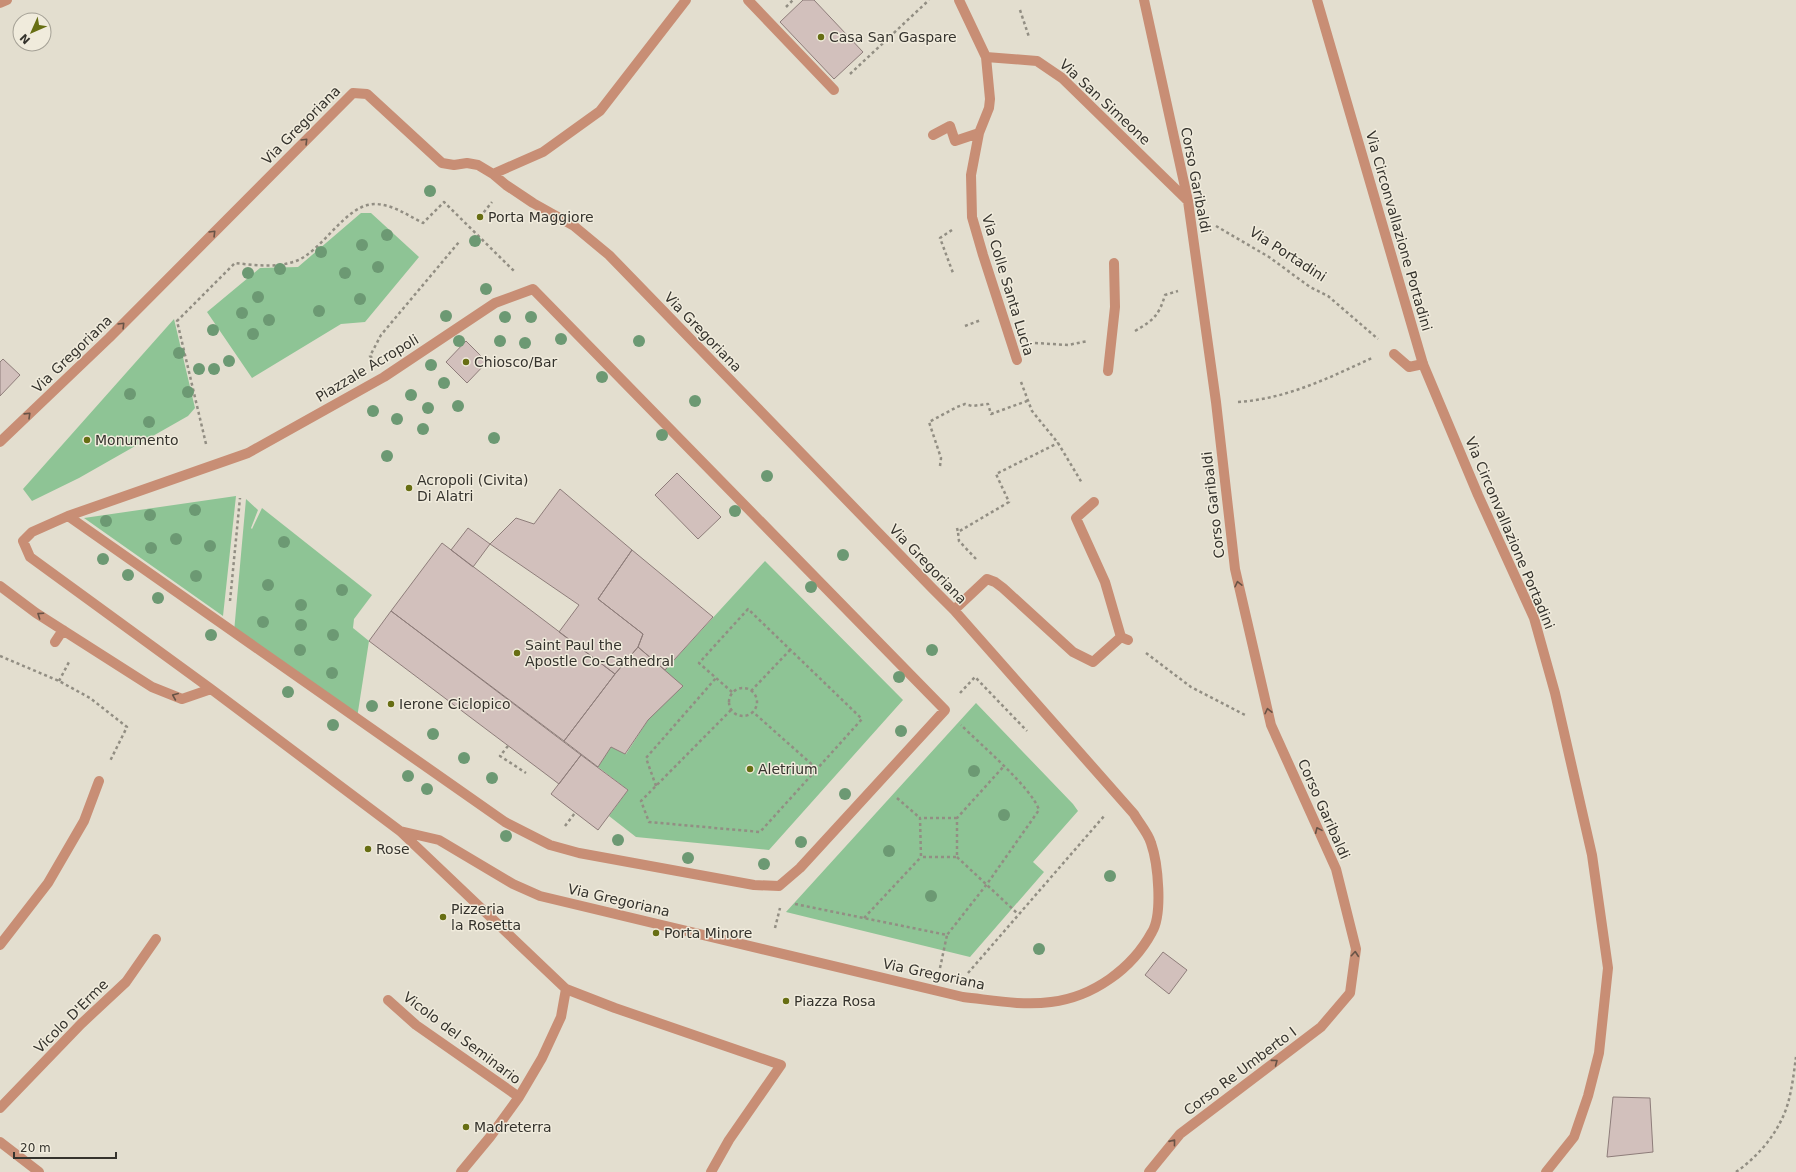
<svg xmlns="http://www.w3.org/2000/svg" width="1796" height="1172" font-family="'DejaVu Sans',sans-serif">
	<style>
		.green { fill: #8ec495 }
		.building { fill: #d2c0bc; stroke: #8e7d7a }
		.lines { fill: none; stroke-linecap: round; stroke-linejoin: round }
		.path { stroke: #928e83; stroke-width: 2.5; stroke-dasharray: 3 3; stroke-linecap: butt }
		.service { stroke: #c88e75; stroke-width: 10 }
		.minor { stroke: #c88e75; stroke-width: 10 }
		.tree { fill: #6c9973 }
		.oneway { stroke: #685346 }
		.poi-dot { fill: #676e13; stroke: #f0ebdc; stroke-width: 1.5 }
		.labels { text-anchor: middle; stroke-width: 3; stroke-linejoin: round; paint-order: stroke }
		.poi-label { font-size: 14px; fill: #35332d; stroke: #f0ebdc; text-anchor: start }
		.street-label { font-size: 14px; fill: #35332d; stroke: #f0ebdc }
	</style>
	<rect width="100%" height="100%" fill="#e3decf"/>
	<path class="green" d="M361,213h10l48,44 -54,65 -24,2 -89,54 -45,-66 53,-44 38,-1z
		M174,319l21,89 -7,8 -109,62 -47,23 -9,-12z
		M236,496l-13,120 -139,-98z
		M246,499l12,11 -7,18 1,1 10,-21 110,87 -18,24 -1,9 16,13 -12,77 -123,-86z
		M765,561l138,139 -134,150 -133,-13 -27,-21 19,-26 -30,-23 13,-20 15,7 22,-34 17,-50z
		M976,703l97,101 5,7 -45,51 11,10 -74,85 -184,-45z"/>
	<path class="building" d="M803,0h11l49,52 -29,27 -54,-57z
		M466,341l21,21 -20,21 -21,-21z
		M3,359l17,16 -20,21v-34z
		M677,473l44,44 -23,22 -43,-44z
		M560,489l72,61 -34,49 45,35 -5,13 -23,27 -56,-42 20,-27 -89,-61 26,-26 18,6z
		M468,528l22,16 -17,23 -22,-17z
		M442,543l173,131 -51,67 -173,-130z
		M632,550l81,67 -48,53 -27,-23 5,-13 -45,-35z
		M391,611l190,144 -22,29 -190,-143z
		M638,647l45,39 -35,34 -23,34 -14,-7 -13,20 -34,-26 51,-67z
		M581,755l47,35 -30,40 -47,-36z
		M1163,952l24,18 -18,24 -24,-19z
		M1613,1097l37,1 3,54 -46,5z"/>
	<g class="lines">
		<path class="path" d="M786,7l7,-7
			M1020,10l9,27
			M850,74l79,-74
			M480,217l12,-15
			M1216,226l53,31 41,30 18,9 50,43
			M952,230l-12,8 13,35
			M965,326l16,-6
			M1135,331c19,-11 24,-16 30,-36l13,-4
			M1035,343l33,2 20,-4
			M372,358l-2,-2 11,-21 78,-93
			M1021,382l11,29 26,32 24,40
			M1238,402c48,-3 91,-24 134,-44
			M206,444l-29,-123 58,-58c19,2 39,5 58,-1 29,-8 52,-59 83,-58 18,1 31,11 47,19l21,-21 71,70
			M940,466l1,-8 -12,-36 28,-15 8,-3 7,2 16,-2 3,10 36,-13
			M957,528l1,4
			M976,559l-17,-18 -1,-9 51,-30 -13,-28 62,-31
			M230,601l10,-103
			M1146,653l45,34 54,28
			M0,656l59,25 31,17 37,29 -17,34
			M59,681l10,-19
			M729 702a14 14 0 1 1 28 0a14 14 0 1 1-28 0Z
			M751,691l39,-41
			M732,692l-33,-29 49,-54 114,110 -45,50
			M960,693l15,-16 52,54
			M731,710l-90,91 8,21 111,10 57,-63 -64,-57
			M508,746l-8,10 26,17
			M656,786l-10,-28 70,-80
			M897,798l23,20
			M957,818h-37l1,39h36v-39l47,-52
			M565,826l10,-13
			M957,857l61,57
			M795,904l152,31 40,-51 52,-74c-7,-22 -59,-66 -78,-85
			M864,918l57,-61
			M775,928l5,-20
			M940,968l7,-33
			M968,973l137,-158
			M1736,1172c23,-16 44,-41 52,-69 4,-14 6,-31 8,-46"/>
		<path class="service" d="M748,0l86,90
			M959,0l27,57 4,42 -1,9 -10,25 -8,42 1,42 11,38 34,105
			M1144,0l44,201 28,201 19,167 36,156 65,144 20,80 -6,44 -29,34 -141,107 -31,38
			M0,3l7,-3
			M986,57l51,4 25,17 126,123
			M933,135l17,-9 5,15 24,-8
			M493,174l50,-22 57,-41 86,-111
			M533,289l412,421 -145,158 -21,18 -25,-1 -175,-32 -29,-8 -45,-23 -437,-306 180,-63 136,-76 111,-74z
			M1394,354l15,13 14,-3
			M1108,371l7,-64 -1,-44
			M0,442l109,-104 244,-245 14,1 75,69 12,2 13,-2 11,2 15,9 13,11 27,18 41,23 35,29 323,333 22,22 180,204c5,9 14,19 17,29 7,20 12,71 1,89 -20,37 -59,65 -101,70 -29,4 -59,-2 -88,-5l-423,-101 -27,-12 -74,-44 -39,-9
			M1094,502l-18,16 29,64 16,55
			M68,516l-36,16 -9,9 7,16 181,132 189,142 166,158 49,19 166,57 -52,75 -18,32
			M0,586l36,27 116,74 30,12 29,-10
			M954,610l33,-31 8,3 8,6 70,64 20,10 28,-25 7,3
			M55,642l8,-12
			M0,945l48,-62 36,-62 15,-40
			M388,1000l28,25 103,72
			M0,1108l81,-84 45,-42 30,-43
			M461,1172l29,-35 29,-40 23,-39 19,-41 5,-28"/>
		<path class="minor" d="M1317,0l106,364 55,131 56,123 21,75 37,162 16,113 -9,85 -11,43 -14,41 -28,35
			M0,1142l39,30"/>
	</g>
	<g class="tree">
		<circle cx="430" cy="191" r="6"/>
		<circle cx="387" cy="235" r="6"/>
		<circle cx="475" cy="241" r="6"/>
		<circle cx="362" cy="245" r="6"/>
		<circle cx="321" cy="252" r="6"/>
		<circle cx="378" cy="267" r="6"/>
		<circle cx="280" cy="269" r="6"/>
		<circle cx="248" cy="273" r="6"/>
		<circle cx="345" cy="273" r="6"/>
		<circle cx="486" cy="289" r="6"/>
		<circle cx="258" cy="297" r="6"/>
		<circle cx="360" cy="299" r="6"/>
		<circle cx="319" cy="311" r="6"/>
		<circle cx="242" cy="313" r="6"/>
		<circle cx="446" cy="316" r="6"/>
		<circle cx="505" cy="317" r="6"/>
		<circle cx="531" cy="317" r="6"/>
		<circle cx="269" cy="320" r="6"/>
		<circle cx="213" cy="330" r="6"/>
		<circle cx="253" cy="334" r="6"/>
		<circle cx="561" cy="339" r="6"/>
		<circle cx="459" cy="341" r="6"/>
		<circle cx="500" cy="341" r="6"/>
		<circle cx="639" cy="341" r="6"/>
		<circle cx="525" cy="343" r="6"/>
		<circle cx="179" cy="353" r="6"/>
		<circle cx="229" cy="361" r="6"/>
		<circle cx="431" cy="365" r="6"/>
		<circle cx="199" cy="369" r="6"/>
		<circle cx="214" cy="369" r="6"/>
		<circle cx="602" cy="377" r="6"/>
		<circle cx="444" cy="383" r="6"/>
		<circle cx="188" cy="392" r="6"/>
		<circle cx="130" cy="394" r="6"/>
		<circle cx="411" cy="395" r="6"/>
		<circle cx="695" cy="401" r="6"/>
		<circle cx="458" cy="406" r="6"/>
		<circle cx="428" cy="408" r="6"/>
		<circle cx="373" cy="411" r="6"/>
		<circle cx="397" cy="419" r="6"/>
		<circle cx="149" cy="422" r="6"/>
		<circle cx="423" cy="429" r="6"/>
		<circle cx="662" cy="435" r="6"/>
		<circle cx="494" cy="438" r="6"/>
		<circle cx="387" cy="456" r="6"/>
		<circle cx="767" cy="476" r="6"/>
		<circle cx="195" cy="510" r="6"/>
		<circle cx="735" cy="511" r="6"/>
		<circle cx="150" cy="515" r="6"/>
		<circle cx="106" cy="521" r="6"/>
		<circle cx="176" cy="539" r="6"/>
		<circle cx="284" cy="542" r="6"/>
		<circle cx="210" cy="546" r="6"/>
		<circle cx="151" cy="548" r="6"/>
		<circle cx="843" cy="555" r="6"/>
		<circle cx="103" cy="559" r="6"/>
		<circle cx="128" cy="575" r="6"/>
		<circle cx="196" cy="576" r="6"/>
		<circle cx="268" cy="585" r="6"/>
		<circle cx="811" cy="587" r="6"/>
		<circle cx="342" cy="590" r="6"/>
		<circle cx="158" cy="598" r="6"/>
		<circle cx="301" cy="605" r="6"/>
		<circle cx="263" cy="622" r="6"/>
		<circle cx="301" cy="625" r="6"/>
		<circle cx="211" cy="635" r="6"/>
		<circle cx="333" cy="635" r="6"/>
		<circle cx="300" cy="650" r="6"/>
		<circle cx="932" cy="650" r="6"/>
		<circle cx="332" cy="673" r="6"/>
		<circle cx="899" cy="677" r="6"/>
		<circle cx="288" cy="692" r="6"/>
		<circle cx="372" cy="706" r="6"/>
		<circle cx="333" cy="725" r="6"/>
		<circle cx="901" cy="731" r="6"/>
		<circle cx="433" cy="734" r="6"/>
		<circle cx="464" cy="758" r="6"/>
		<circle cx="974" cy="771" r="6"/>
		<circle cx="408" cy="776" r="6"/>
		<circle cx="492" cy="778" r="6"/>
		<circle cx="427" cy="789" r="6"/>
		<circle cx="845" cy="794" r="6"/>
		<circle cx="1004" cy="815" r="6"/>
		<circle cx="506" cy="836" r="6"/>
		<circle cx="618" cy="840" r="6"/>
		<circle cx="801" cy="842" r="6"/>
		<circle cx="889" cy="851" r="6"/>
		<circle cx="688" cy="858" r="6"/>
		<circle cx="764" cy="864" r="6"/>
		<circle cx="1110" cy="876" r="6"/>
		<circle cx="931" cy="896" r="6"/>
		<circle cx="1039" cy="949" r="6"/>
	</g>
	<defs><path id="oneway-chevron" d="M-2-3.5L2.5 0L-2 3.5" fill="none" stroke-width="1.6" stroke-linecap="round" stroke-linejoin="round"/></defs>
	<g class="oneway">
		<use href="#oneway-chevron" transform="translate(305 141) rotate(-45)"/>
		<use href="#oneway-chevron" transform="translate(213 233) rotate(-45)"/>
		<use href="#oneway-chevron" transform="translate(122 325) rotate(-45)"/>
		<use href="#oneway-chevron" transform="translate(28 415) rotate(-44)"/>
		<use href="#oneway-chevron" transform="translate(1238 584) rotate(-103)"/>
		<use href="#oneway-chevron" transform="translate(40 615) rotate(-146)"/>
		<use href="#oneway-chevron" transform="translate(175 696) rotate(-157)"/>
		<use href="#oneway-chevron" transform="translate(1268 711) rotate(-103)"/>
		<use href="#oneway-chevron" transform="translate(1318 830) rotate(-114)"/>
		<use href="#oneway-chevron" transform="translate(1355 954) rotate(-85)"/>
		<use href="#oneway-chevron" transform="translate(1275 1062) rotate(-37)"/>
		<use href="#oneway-chevron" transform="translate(1173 1142) rotate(-51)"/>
	</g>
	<g class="poi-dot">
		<circle cx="821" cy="37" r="4"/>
		<circle cx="480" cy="217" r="4"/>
		<circle cx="466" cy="362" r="4"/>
		<circle cx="87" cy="440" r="4"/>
		<circle cx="409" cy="488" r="4"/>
		<circle cx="517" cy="653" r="4"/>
		<circle cx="391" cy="704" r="4"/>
		<circle cx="750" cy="769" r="4"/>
		<circle cx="368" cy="849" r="4"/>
		<circle cx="443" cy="917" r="4"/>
		<circle cx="656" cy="933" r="4"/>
		<circle cx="786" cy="1001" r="4"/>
		<circle cx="466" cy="1127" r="4"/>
	</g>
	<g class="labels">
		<g class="poi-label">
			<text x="829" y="42">Casa San Gaspare</text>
			<text x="488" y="222">Porta Maggiore</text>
			<text x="474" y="367">Chiosco/Bar</text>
			<text x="95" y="445">Monumento</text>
			<text x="417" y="485">Acropoli (Civita)<tspan x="417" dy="16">Di Alatri</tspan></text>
			<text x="525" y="650">Saint Paul the<tspan x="525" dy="16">Apostle Co-Cathedral</tspan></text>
			<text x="399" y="709">Ierone Ciclopico</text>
			<text x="758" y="774">Aletrium</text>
			<text x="376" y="854">Rose</text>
			<text x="451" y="914">Pizzeria<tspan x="451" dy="16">la Rosetta</tspan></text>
			<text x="664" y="938">Porta Minore</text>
			<text x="794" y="1006">Piazza Rosa</text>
			<text x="474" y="1132">Madreterra</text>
		</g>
		<g class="street-label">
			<text transform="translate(1105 102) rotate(43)" y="5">Via San Simeone</text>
			<text transform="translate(301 125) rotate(-45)" y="5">Via Gregoriana</text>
			<text transform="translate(1196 180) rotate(79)" y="5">Corso Garibaldi</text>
			<text transform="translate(1399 231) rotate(74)" y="5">Via Circonvallazione Portadini</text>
			<text transform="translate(1288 254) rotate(33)" y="5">Via Portadini</text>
			<text transform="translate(1008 285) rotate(73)" y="5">Via Colle Santa Lucia</text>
			<text transform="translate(703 332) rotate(46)" y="5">Via Gregoriana</text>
			<text transform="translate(72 354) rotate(-44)" y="5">Via Gregoriana</text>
			<text transform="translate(367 368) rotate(-31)" y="5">Piazzale Acropoli</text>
			<text transform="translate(1213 505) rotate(-97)" y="5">Corso Garibaldi</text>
			<text transform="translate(1510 533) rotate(67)" y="5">Via Circonvallazione Portadini</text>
			<text transform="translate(928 564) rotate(46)" y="5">Via Gregoriana</text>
			<text transform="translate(1324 809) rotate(66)" y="5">Corso Garibaldi</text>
			<text transform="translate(619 900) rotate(13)" y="5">Via Gregoriana</text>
			<text transform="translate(934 974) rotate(12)" y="5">Via Gregoriana</text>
			<text transform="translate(71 1016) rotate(-45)" y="5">Vicolo D'Erme</text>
			<text transform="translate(462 1038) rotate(37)" y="5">Vicolo del Seminario</text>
			<text transform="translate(1240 1071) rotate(-37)" y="5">Corso Re Umberto I</text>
		</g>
	</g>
	<g transform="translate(32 32) rotate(225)"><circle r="19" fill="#f0ebdc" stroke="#a5a196"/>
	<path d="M0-3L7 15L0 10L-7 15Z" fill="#676e13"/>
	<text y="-6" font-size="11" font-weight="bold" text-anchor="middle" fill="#35332d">N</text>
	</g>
	<path d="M14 1152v6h102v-6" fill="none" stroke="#35332d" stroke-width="2"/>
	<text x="20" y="1152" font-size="12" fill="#35332d" stroke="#f0ebdc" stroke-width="3" paint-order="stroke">20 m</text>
</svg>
